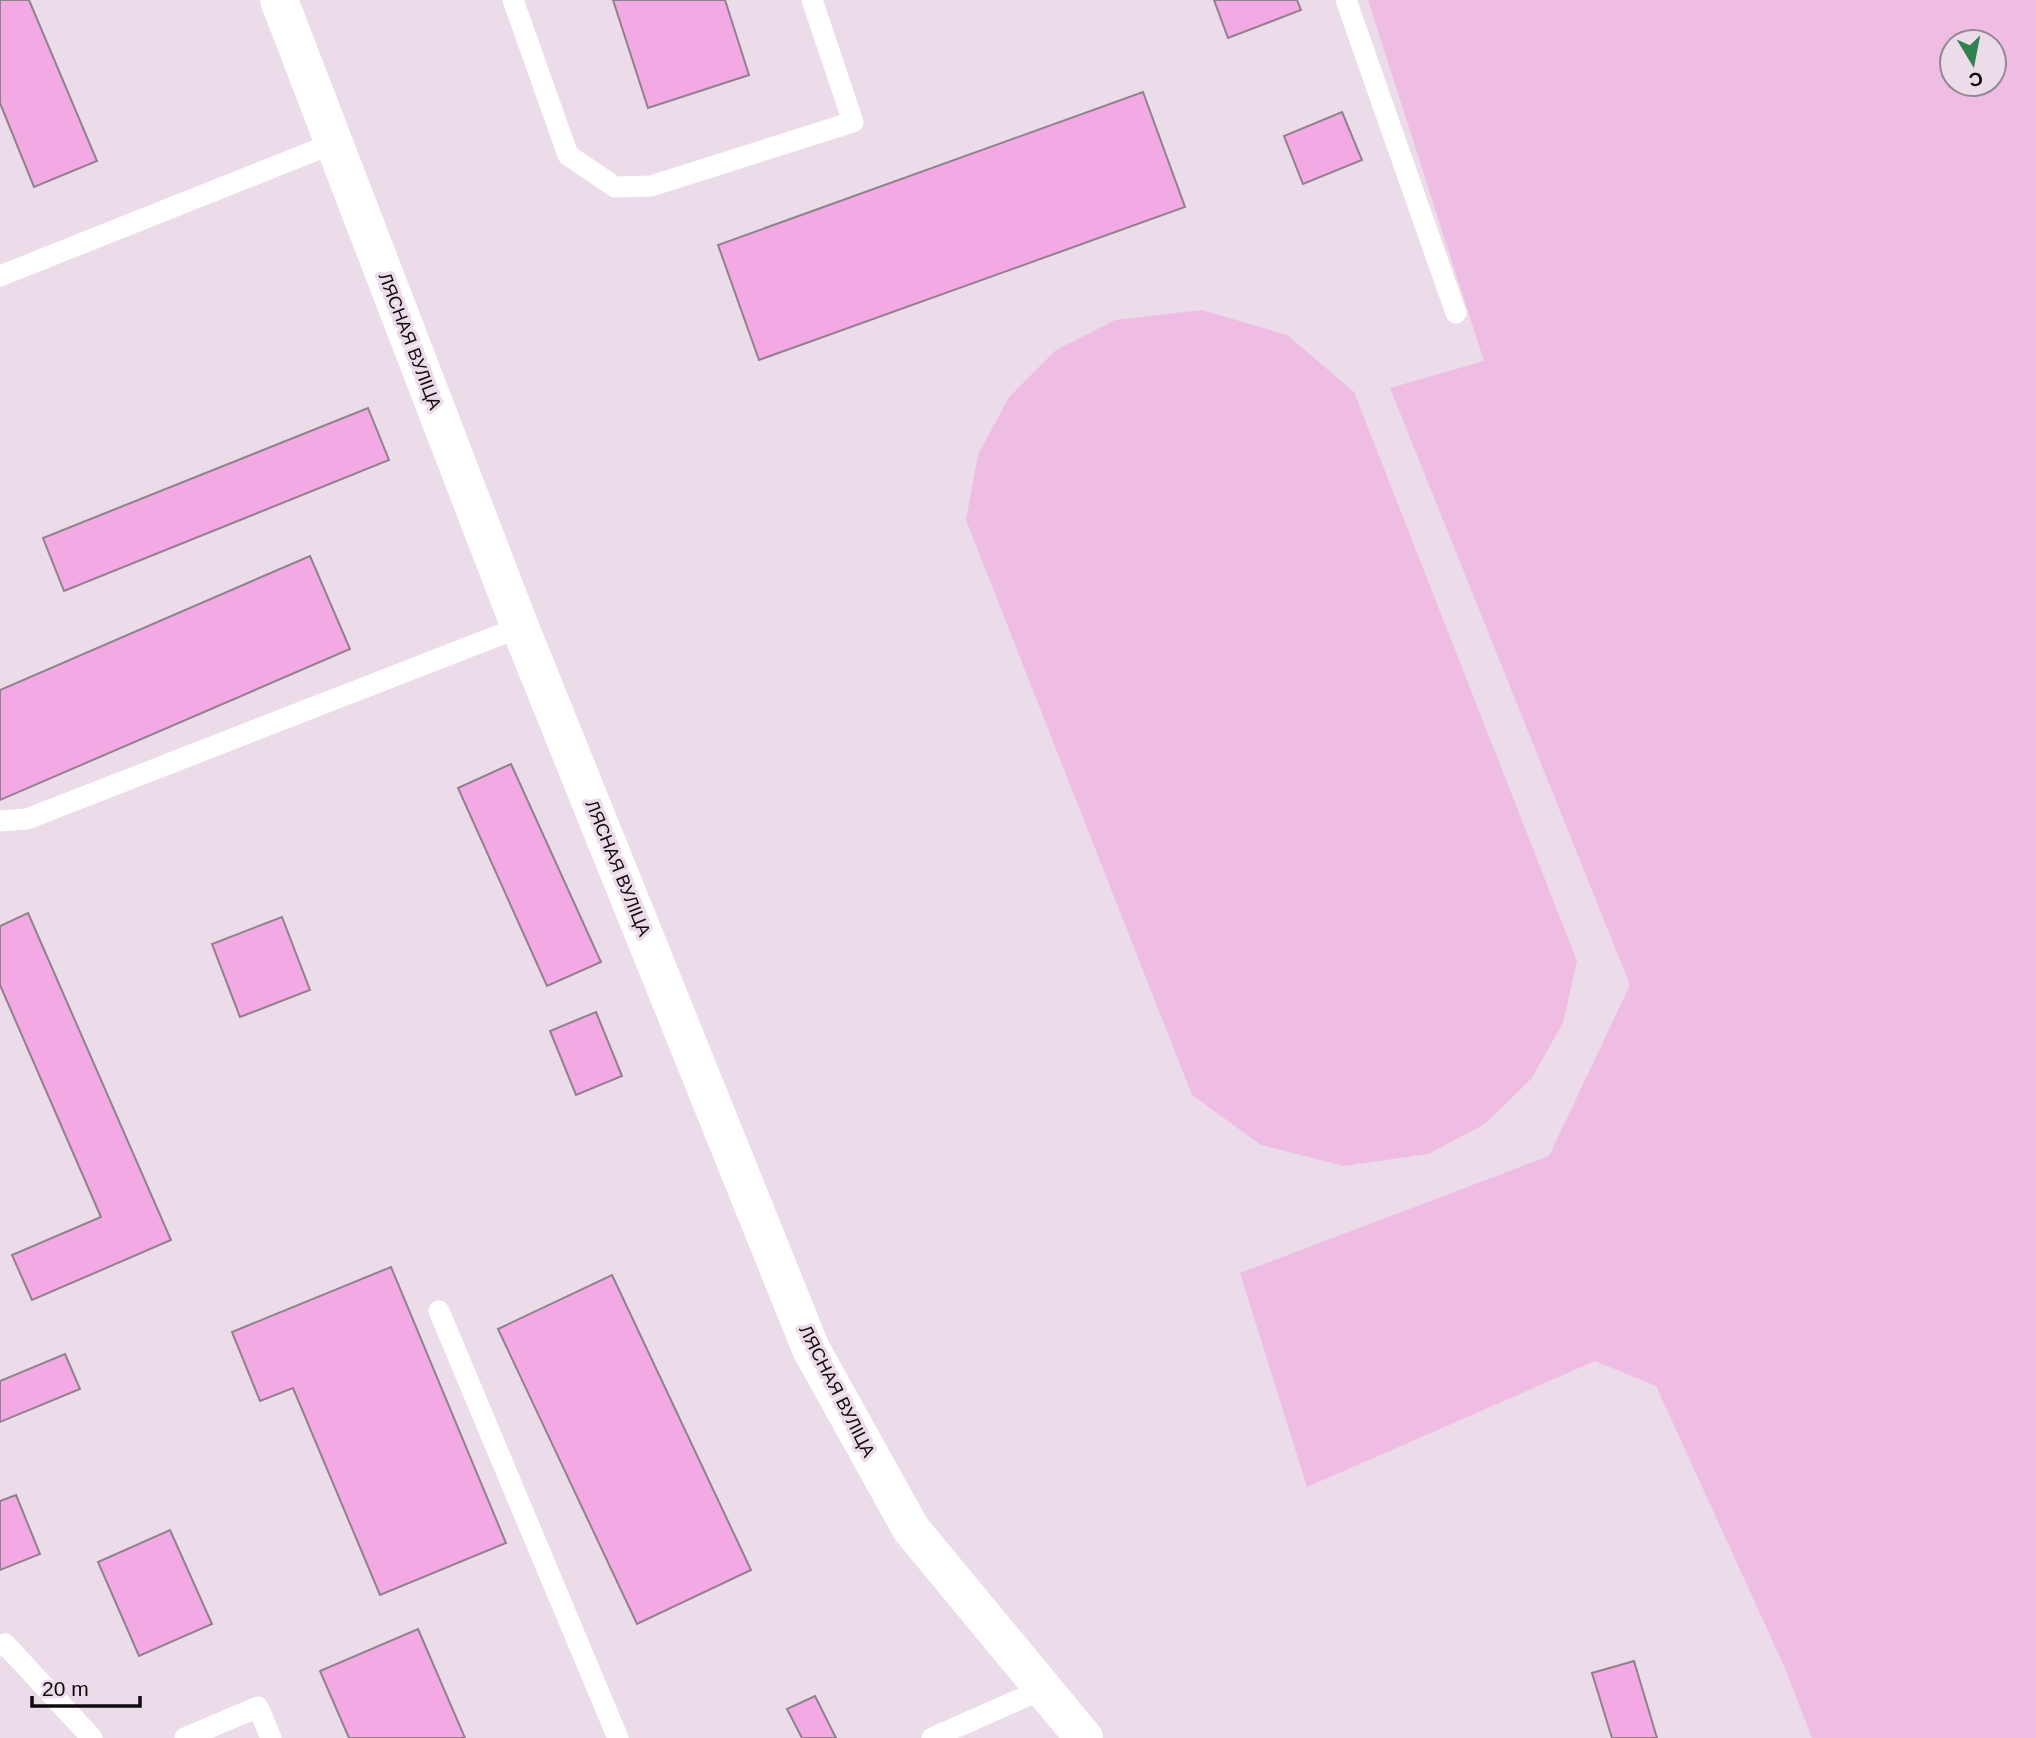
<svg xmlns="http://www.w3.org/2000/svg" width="2036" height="1738" font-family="Helvetica,sans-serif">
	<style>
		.green { fill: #efbde4; fill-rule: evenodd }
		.building { fill: #f3a9e4; stroke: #90818d; stroke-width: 2 }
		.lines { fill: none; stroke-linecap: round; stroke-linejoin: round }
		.service { stroke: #fff; stroke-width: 21 }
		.minor { stroke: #fff; stroke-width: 38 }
		.labels { text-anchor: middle; stroke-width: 7; stroke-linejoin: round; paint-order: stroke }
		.street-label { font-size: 18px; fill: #100b0f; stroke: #ecdbe8 }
	</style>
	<rect width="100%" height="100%" fill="#ecdbe8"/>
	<path class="green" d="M1368,0h668v1738h-224l-28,-72 -128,-280 -61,-25 -288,126 -67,-214 309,-117 81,-171 -240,-597 94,-27zM1994,42v42h-42v-42z
		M1202,310l85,25 67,57 223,569 -14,62 -32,56 -46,45 -57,30 -84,12 -83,-21 -69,-50 -226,-575 12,-65 31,-58 47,-47 59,-30z"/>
	<path class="building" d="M0,0h29l68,161 -63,26 -34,-84z
		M613,0h112l24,75 -101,33z
		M1214,0h83l4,10 -73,28z
		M1143,92l42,115 -426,153 -41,-115z
		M1342,112l20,48 -59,24 -19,-48z
		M368,408l21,52 -325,131 -21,-53z
		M310,556l40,93 -350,151v-110z
		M511,764l90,198 -54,24 -89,-198z
		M28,913l143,327 -139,60 -20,-45 89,-38 -101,-232v-59z
		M282,917l28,73 -70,27 -28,-73z
		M596,1012l26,64 -46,19 -26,-64z
		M391,1267l115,276 -126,52 -87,-207 -33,13 -28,-69z
		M612,1275l139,295 -114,54 -139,-295z
		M65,1354l15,35 -80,33v-41z
		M16,1495l24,59 -40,16v-69z
		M170,1530l42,94 -73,32 -41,-94z
		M418,1629l47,109h-116l-29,-67z
		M1634,1661l23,77h-45l-20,-65z
		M815,1696l21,42h-34l-15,-29z"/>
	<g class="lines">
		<path class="service" d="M513,0l55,155 47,32 36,-1 202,-64 -41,-122
			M1346,0l110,313
			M0,276l334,-133
			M0,821l27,-2 493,-192
			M439,1311l179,427
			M0,1646l5,-2 87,94
			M185,1738l73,-31 13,31
			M932,1738l111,-49"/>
		<path class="minor" d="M279,0l241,627 291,722 100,180 173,209"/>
	</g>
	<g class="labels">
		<g class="street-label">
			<text transform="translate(410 341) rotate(69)" y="6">ЛЯСНАЯ ВУЛІЦА</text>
			<text transform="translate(618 868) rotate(68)" y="6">ЛЯСНАЯ ВУЛІЦА</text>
			<text transform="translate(837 1391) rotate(63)" y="6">ЛЯСНАЯ ВУЛІЦА</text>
		</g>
	</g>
	<g transform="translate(1973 63) rotate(170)"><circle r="33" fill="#ecdbe8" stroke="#948891" stroke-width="2"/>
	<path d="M0-5L12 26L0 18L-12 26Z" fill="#328151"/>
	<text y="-10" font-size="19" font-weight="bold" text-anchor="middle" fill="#100b0f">С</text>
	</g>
	<path d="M32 1696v10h108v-10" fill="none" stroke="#100b0f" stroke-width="3.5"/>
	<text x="42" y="1696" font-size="21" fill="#100b0f" stroke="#ecdbe8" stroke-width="5" paint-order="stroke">20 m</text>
</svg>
